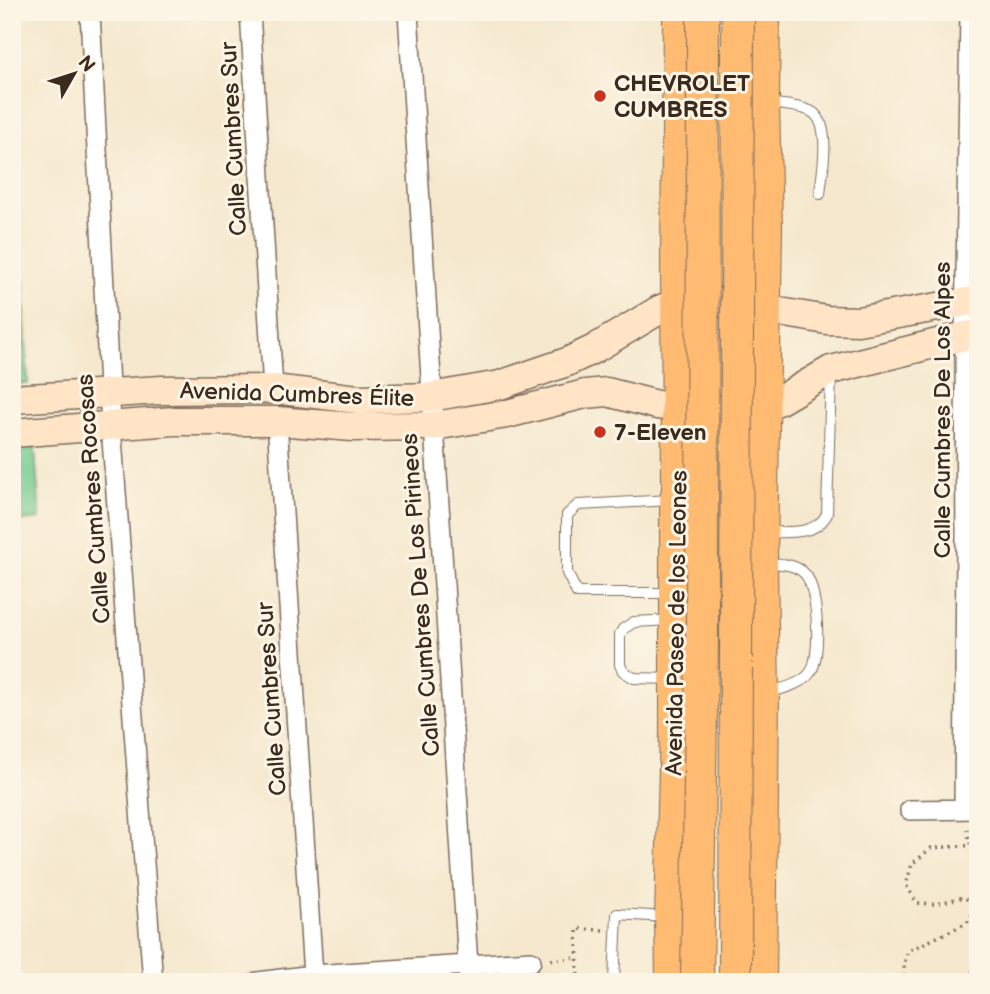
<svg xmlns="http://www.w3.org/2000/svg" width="990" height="994" font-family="'Balsamiq Sans',sans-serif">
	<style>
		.green { fill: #72ca90; stroke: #567a57; stroke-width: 2 }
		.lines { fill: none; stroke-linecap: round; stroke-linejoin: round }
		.lane-casing { stroke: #7c6c5c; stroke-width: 12 }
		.street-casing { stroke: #7c6c5c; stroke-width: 22 }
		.secondary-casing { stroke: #7c6c5c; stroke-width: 31 }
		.primary-casing { stroke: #7c6c5c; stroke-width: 34 }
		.path { stroke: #7c6c5c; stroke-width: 3.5; stroke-dasharray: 2 5; stroke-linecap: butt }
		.lane { stroke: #fff; stroke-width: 10 }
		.street { stroke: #fff; stroke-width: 19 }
		.secondary { stroke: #ffe4c6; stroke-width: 28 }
		.primary { stroke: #febb71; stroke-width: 32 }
		.primary-bridge-casing { stroke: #7c6c5c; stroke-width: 34; stroke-linecap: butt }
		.primary-bridge { stroke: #febb71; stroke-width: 32 }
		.poi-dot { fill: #c8321e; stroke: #fcf5e5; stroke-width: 2.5 }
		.labels { text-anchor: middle; stroke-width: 6; stroke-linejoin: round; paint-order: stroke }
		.poi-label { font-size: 23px; font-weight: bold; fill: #3b2a1e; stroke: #fcf5e5; text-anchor: start }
		.street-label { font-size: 23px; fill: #3b2a1e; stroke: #fcf5e5 }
	</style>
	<rect width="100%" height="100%" fill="#fcf5e5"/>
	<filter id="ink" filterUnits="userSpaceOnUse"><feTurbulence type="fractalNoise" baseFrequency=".0143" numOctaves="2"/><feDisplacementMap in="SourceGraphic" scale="14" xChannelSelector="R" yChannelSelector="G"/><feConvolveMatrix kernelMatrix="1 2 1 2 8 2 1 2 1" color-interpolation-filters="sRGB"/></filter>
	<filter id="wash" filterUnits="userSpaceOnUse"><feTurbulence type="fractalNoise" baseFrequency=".00686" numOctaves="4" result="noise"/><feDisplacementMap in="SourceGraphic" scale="28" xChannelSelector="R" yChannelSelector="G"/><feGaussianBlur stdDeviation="1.57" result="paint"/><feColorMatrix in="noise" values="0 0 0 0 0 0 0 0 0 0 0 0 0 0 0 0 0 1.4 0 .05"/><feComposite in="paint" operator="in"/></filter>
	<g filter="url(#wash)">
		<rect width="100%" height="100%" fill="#f5e8ce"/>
		<path class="green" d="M12,280h11l5,104 -16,-1z
			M12,438h22l6,81 -28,3z"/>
	</g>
	<g filter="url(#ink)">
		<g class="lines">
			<g class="lane-casing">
				<path id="lane" d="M767,103c13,2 31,2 43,8 23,10 12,62 10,83
					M672,500l-94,5 -11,10v58l10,20h96
					M765,532c22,0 51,4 62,-18l4,-140
					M765,563c13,1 30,0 40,11 13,14 17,84 5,99 -9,12 -30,16 -43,20
					M672,679l-38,-1 -11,-7 -3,-6v-31l3,-5 11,-7 39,-2
					M614,982l3,-68 50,3"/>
			</g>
			<g class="street-casing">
				<path id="street" d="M90,12l21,414 42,556
					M250,12l23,377
					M408,12l61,970
					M277,421l36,554
					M964,809l2,-261 -1,-212 5,-324
					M910,810l68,-1
					M258,982l55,-7 218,-14"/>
			</g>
			<g class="secondary-casing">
				<path id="secondary" d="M12,399l150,-9 111,-1 85,10 73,-2 69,-12 67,-23 27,-13 65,-39 20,-8h42l106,18 31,1 120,-21
					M12,433l162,-12h103l76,6 81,-1 73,-12 78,-20 22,-2 50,13 53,5h37l31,-9 53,-31 134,-34 13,-1"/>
			</g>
			<g class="primary-casing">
				<path id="primary" d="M672,982l-1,-65 5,-187v-230l2,-10 -1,-227 2,-251
					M760,982l3,-287 -2,-133 5,-333 -3,-127 1,-90"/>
			</g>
			<path class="path" d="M967,829l3,15
				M551,960l26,-2
				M601,979l-23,1 -1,-51 27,1
				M908,982c-6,-10 -4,-21 0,-31l59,-28 8,-13 -4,-8 -7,-5 -29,7 -18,-1 -11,-18 6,-21 19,-16 47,-3
				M953,982l25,-14"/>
			<use href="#lane" class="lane"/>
			<use href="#street" class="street"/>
			<use href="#secondary" class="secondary"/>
			<use href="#primary" class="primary"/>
			<g class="primary-bridge-casing">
				<path id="primary-bridge" d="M697,982l5,-340 1,-630
					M735,982l3,-970"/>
			</g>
			<use href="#primary-bridge" class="primary-bridge"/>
		</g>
	</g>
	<g class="poi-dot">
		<circle cx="600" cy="96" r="7"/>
		<circle cx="600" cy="432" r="7"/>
	</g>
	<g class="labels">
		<g class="poi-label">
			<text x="614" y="91">CHEVROLET<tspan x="614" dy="26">CUMBRES</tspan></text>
			<text x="614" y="440">7-Eleven</text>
		</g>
		<g class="street-label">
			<text transform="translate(233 139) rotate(-93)" y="8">Calle Cumbres Sur</text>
			<text transform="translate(297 394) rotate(2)" y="8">Avenida Cumbres Élite</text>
			<text transform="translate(942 410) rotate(-90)" y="8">Calle Cumbres De Los Alpes</text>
			<text transform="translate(93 499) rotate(-94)" y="8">Calle Cumbres Rocosas</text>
			<text transform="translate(420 595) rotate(-94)" y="8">Calle Cumbres De Los Pirineos</text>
			<text transform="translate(676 623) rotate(-89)" y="8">Avenida Paseo de los Leones</text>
			<text transform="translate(271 699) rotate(-94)" y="8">Calle Cumbres Sur</text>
		</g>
	</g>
	<rect width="990" height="994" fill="none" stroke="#fcf5e5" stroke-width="42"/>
	<g transform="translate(74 74) rotate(51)" stroke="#fcf5e5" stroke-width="5" paint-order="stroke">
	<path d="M0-5L12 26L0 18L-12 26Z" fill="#3b2a1e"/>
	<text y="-10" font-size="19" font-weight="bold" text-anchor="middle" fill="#3b2a1e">N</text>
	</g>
</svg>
